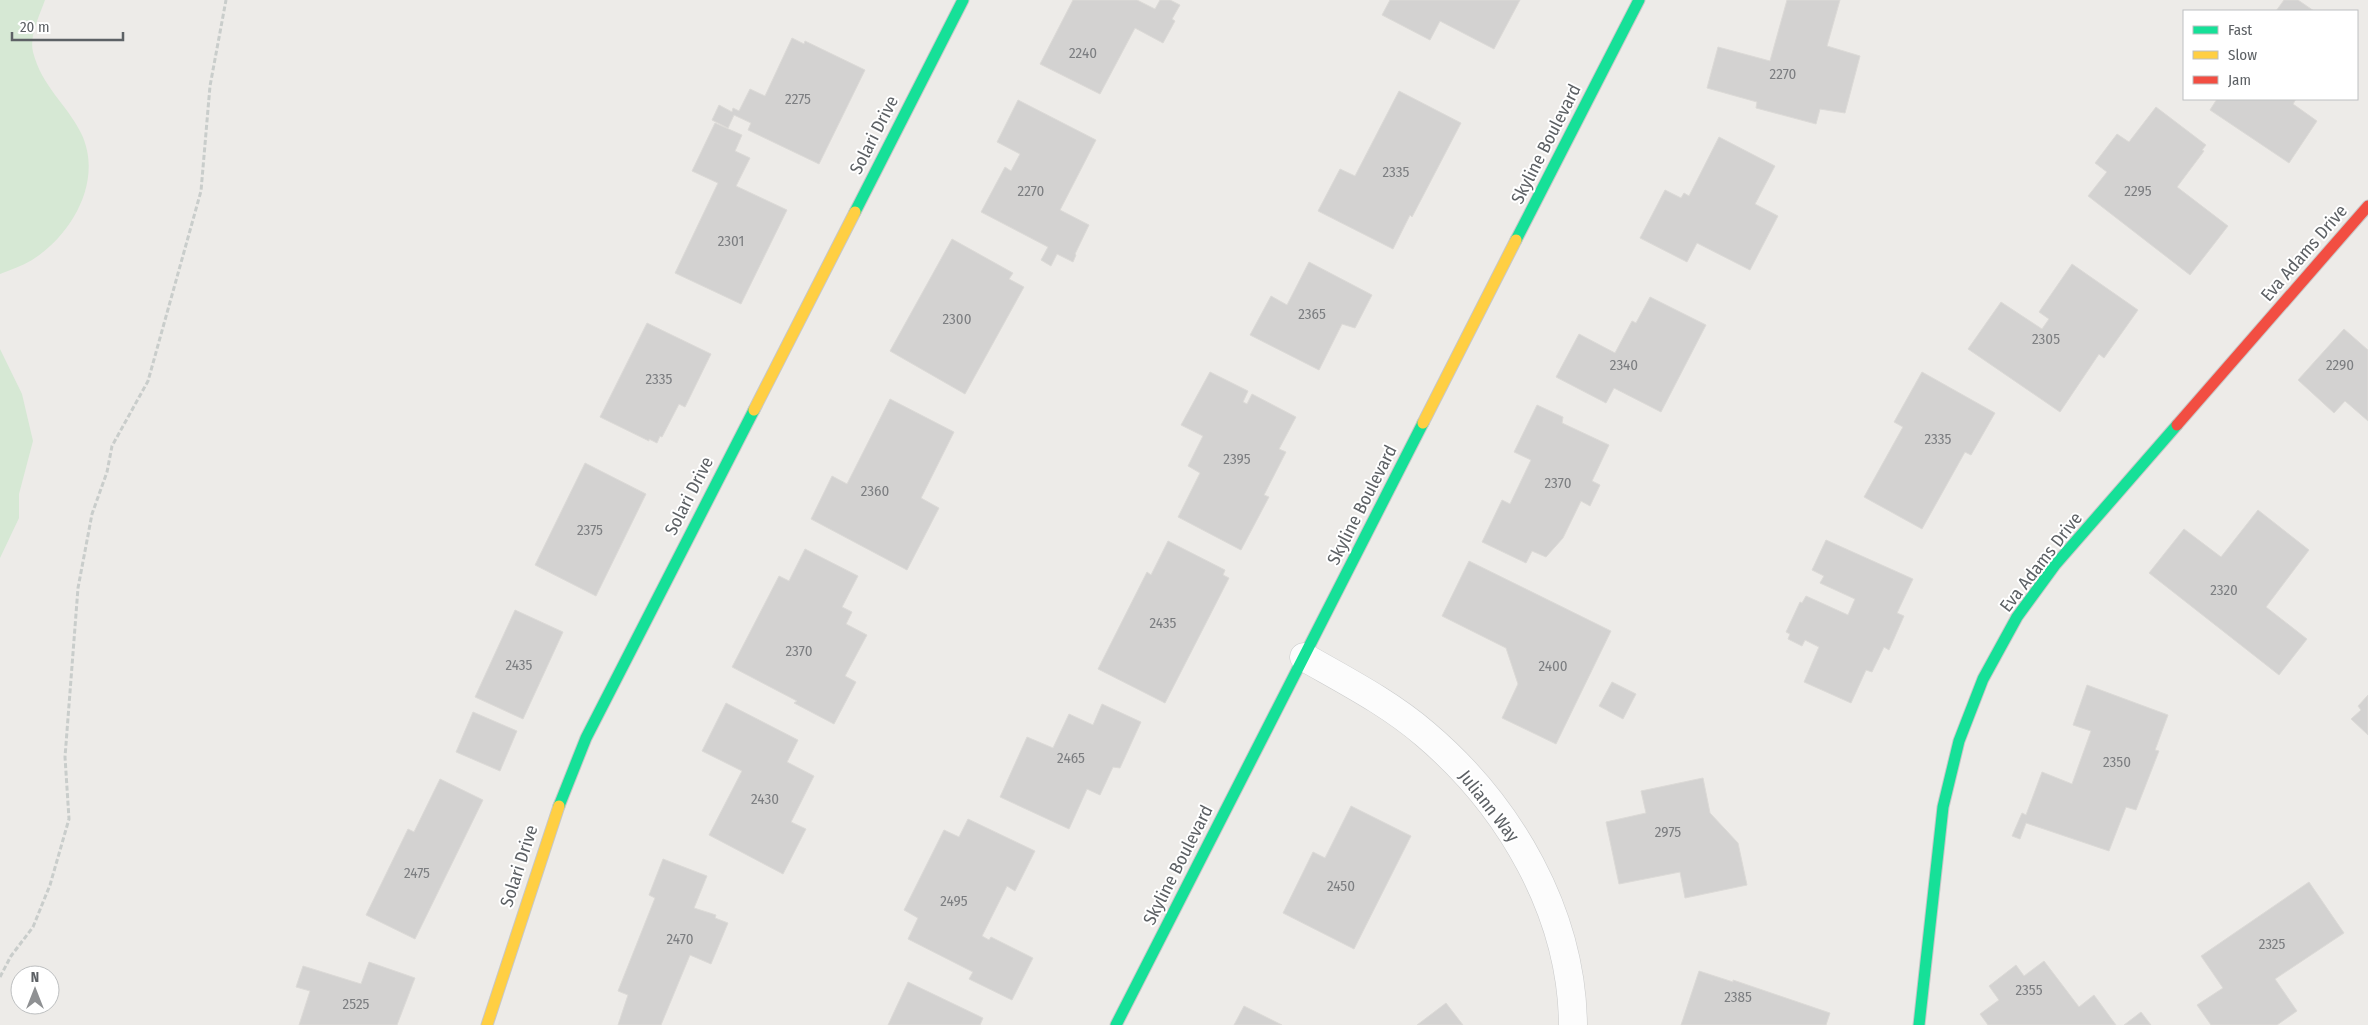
<svg xmlns="http://www.w3.org/2000/svg" width="2368" height="1025" font-family="'Fira Sans Condensed',sans-serif">
	<style>
		.green { fill: #d6e8d4 }
		.building { fill: #d3d2d1; stroke: #dcdad7 }
		.lines { fill: none; stroke-linecap: round; stroke-linejoin: round }
		.street-casing { stroke: #c9caca; stroke-width: 29 }
		.fast-casing { stroke: #c7c7c7; stroke-width: 13 }
		.slow-casing { stroke: #c7c7c7; stroke-width: 13 }
		.jam-casing { stroke: #c7c7c7; stroke-width: 13 }
		.path { stroke: #c9cdcb; stroke-width: 3; stroke-dasharray: 5 2.5; stroke-linecap: butt }
		.street { stroke: #fcfcfc; stroke-width: 28 }
		.fast { stroke: #16e098; stroke-width: 11 }
		.slow { stroke: #ffcf43; stroke-width: 11 }
		.jam { stroke: #f24e42; stroke-width: 11 }
		.labels { text-anchor: middle; stroke-width: 4; stroke-linejoin: round; paint-order: stroke }
		.number-label { font-size: 15px; fill: #7c7e81 }
		.street-label { font-size: 18px; fill: #5d6165; stroke: #fff }
	</style>
	<rect width="100%" height="100%" fill="#edebe8"/>
	<path class="green" d="M0,0h45c-5,14 -16,36 -12,52 9,35 33,51 48,81 23,47 -9,102 -49,127 -10,6 -22,10 -32,14z
		M0,349l22,45 11,47 -14,53v24l-19,40z"/>
	<path class="building" d="M1073,0h64l18,9 5,-9h10l10,5 -8,14 3,2 -12,22 -28,-15 -35,66 -60,-30z
		M1390,0h130l-26,49 -54,-28 -10,19 -48,-25z
		M1787,0h53l-13,46 33,10 -15,57 -25,-4 -4,15 -60,-16 1,-6 -50,-14 11,-41 52,14z
		M2284,0h14l16,11h-38z
		M792,38l12,6 1,-3 60,29 -46,94 -71,-34 3,-7 -17,-8 -6,13 -16,-8 7,-15 13,7 1,-4 6,3 11,-22 15,7z
		M1399,91l62,32 -49,94 -2,-2 -17,34 -75,-38 22,-42 15,7z
		M2217,99h79l-3,5 24,17 -28,42 -79,-53z
		M1018,100l78,40 -36,70 29,15 -14,29 1,1 -3,7 -16,-8 -6,12 -10,-6 7,-13 -67,-35 24,-45 6,4 9,-17 -23,-12z
		M2156,107l50,38 -4,5 2,1 -27,36 51,39 -38,49 -102,-79 19,-24 -12,-9 22,-29 12,8z
		M715,123l27,12 -7,16 15,7 -14,28 51,24 -46,94 -66,-31 43,-90 -26,-12z
		M1719,137l56,29 -20,38 23,12 -28,54 -53,-27 -10,19 -47,-24 25,-48 16,8 3,-5 5,3z
		M952,239l61,34 -4,6 15,8 -59,107 -75,-43z
		M1309,262l63,33 -17,33 -13,-4 -23,46 -69,-35 21,-39 16,9z
		M2072,264l66,46 -34,48 -5,-4 -39,58 -92,-63 33,-47 41,27 7,-10 -10,-7z
		M1650,297l56,28 -45,87 -47,-24 -8,15 -50,-26 23,-43 36,19 17,-32 4,2z
		M647,323l64,31 -26,53 -6,-3 -17,33 -2,-1 -3,7 -8,-4v2l-49,-24z
		M2344,329l24,21v71l-23,-20 -11,12 -36,-33z
		M1210,372l38,19 -5,11 4,2 5,-10 44,23 -17,32 7,3 -22,43 5,2 -28,53 -63,-33 22,-44 -12,-7 15,-30 -22,-11z
		M1922,372l73,41 -24,42 -6,-3 -43,77 -58,-32 39,-70 -9,-5z
		M890,399l64,33 -33,66 18,10 -32,62 -96,-51 21,-43 15,8z
		M1537,405l26,12 -1,6 47,22 -17,36 8,4 -10,21 -9,-5 -18,37 -17,19 -14,-6 -6,12 -44,-21 20,-42 8,4 21,-44 -17,-8z
		M585,463l61,31 -50,102 -61,-31z
		M2258,510l51,40 -43,57 41,32 -28,36 -130,-102 35,-44 37,28z
		M1826,540l87,39 -16,34 7,3 -15,34 -5,-3 -12,25 -6,-2 -15,33 -47,-21 15,-35 -14,-7 -3,6 -14,-7 2,-5 -4,-2 14,-30 2,1 4,-7 42,19 7,-16 -35,-16 4,-7 -12,-6z
		M1168,541l57,29 -2,5 6,3 -64,125 -67,-34 49,-97 4,3z
		M805,549l53,27 -16,31 10,5 -6,12 21,11 -22,41 11,6 -22,42 -40,-21 3,-2 -65,-34 47,-91 10,5z
		M1469,561l142,70 -55,113 -54,-26 16,-34 -12,-36 -64,-32z
		M515,610l48,22 -40,87 -48,-22z
		M1612,682l24,12 -13,25 -24,-13z
		M2087,685l81,30 -13,35 4,1 -23,59 -10,-3 -17,44 -83,-28 -6,16 -8,-3 10,-23 4,2 16,-43 30,12 19,-53 -18,-6z
		M2368,695v40l-17,-16 10,-9 -3,-4z
		M726,703l72,37 -11,22 27,14 -23,46 15,7 -23,45 -74,-39 33,-64 -40,-20z
		M1102,704l39,18 -21,46 -7,-1 -13,28 -13,-6 -18,40 -69,-32 27,-60 26,11 16,-34 24,11z
		M473,712l44,19 -17,40 -44,-19z
		M1703,778l7,35 28,30 9,42 -62,13 -5,-26 -61,12 -13,-62 40,-9 -5,-22z
		M440,779l43,21 -68,139 -49,-24 42,-86 6,3z
		M1351,806l60,30 -57,113 -71,-36 30,-61 12,6z
		M968,819l67,32 -20,40 -8,-5 -25,50 7,4 2,-3 42,21 -21,42 -43,-21 4,-7 -65,-33 10,-21 -14,-8 40,-80 15,7z
		M663,859l44,17 -13,32 22,7 -1,3 13,5 -17,41 -21,-9 -29,70h-43l10,-30 -10,-4 37,-93 -6,-3z
		M2309,882l35,51 -69,46 22,32 -20,14h-66l-14,-20 26,-17 -22,-32z
		M2044,961l35,46 15,-12 22,30h-128l-8,-11 19,-14 -10,-14 27,-21 8,11z
		M369,962l46,16 -18,47h-98l11,-34 -14,-4 7,-21 58,18z
		M1699,971l34,11v-2l97,33 -4,12h-145z
		M908,982l75,36 -3,7h-92z
		M1446,1003l17,22h-46z
		M1244,1006l38,19h-48z
		M2141,1012l10,13h-27z"/>
	<g class="lines">
		<g class="street-casing">
			<path id="street" d="M1304,657c42,24 85,46 121,77 85,72 147,179 148,291"/>
		</g>
		<g class="fast-casing">
			<path id="fast" d="M855,212l108,-212
				M1516,240l123,-240
				M559,806l27,-68 168,-328
				M1116,1025l307,-602
				M1919,1025l24,-218 16,-66 24,-62 34,-62 38,-52 122,-140"/>
		</g>
		<g class="slow-casing">
			<path id="slow" d="M754,410l101,-198
				M1423,423l93,-183
				M487,1025l72,-219"/>
		</g>
		<g class="jam-casing">
			<path id="jam" d="M2177,425l191,-219"/>
		</g>
		<path class="path" d="M0,977l11,-21 22,-29 17,-42 19,-66 -4,-62 13,-169 14,-74 15,-42 5,-26 36,-65 53,-190 9,-105 16,-86"/>
		<use href="#street" class="street"/>
		<use href="#fast" class="fast"/>
		<use href="#slow" class="slow"/>
		<use href="#jam" class="jam"/>
	</g>
	<g class="labels">
		<g class="number-label">
			<text x="1083" y="58">2240</text>
			<text x="1783" y="79">2270</text>
			<text x="798" y="104">2275</text>
			<text x="1396" y="177">2335</text>
			<text x="1031" y="196">2270</text>
			<text x="2138" y="196">2295</text>
			<text x="731" y="246">2301</text>
			<text x="1312" y="319">2365</text>
			<text x="957" y="324">2300</text>
			<text x="2046" y="344">2305</text>
			<text x="1624" y="370">2340</text>
			<text x="2340" y="370">2290</text>
			<text x="659" y="384">2335</text>
			<text x="1938" y="444">2335</text>
			<text x="1237" y="464">2395</text>
			<text x="1558" y="488">2370</text>
			<text x="875" y="496">2360</text>
			<text x="590" y="535">2375</text>
			<text x="2224" y="595">2320</text>
			<text x="1163" y="628">2435</text>
			<text x="799" y="656">2370</text>
			<text x="519" y="670">2435</text>
			<text x="1553" y="671">2400</text>
			<text x="1071" y="763">2465</text>
			<text x="2117" y="767">2350</text>
			<text x="765" y="804">2430</text>
			<text x="1668" y="837">2975</text>
			<text x="417" y="878">2475</text>
			<text x="1341" y="891">2450</text>
			<text x="954" y="906">2495</text>
			<text x="680" y="944">2470</text>
			<text x="2272" y="949">2325</text>
			<text x="2029" y="995">2355</text>
			<text x="1738" y="1002">2385</text>
			<text x="356" y="1009">2525</text>
		</g>
		<g class="street-label">
			<text transform="translate(874 135) rotate(-63)" y="6">Solari Drive</text>
			<text transform="translate(1546 144) rotate(-63)" y="6">Skyline Boulevard</text>
			<text transform="translate(2304 253) rotate(-49)" y="6">Eva Adams Drive</text>
			<text transform="translate(689 496) rotate(-63)" y="6">Solari Drive</text>
			<text transform="translate(1362 505) rotate(-63)" y="6">Skyline Boulevard</text>
			<text transform="translate(2041 562) rotate(-52)" y="6">Eva Adams Drive</text>
			<text transform="translate(1489 806) rotate(52)" y="6">Juliann Way</text>
			<text transform="translate(1178 865) rotate(-63)" y="6">Skyline Boulevard</text>
			<text transform="translate(519 866) rotate(-72)" y="6">Solari Drive</text>
		</g>
	</g>
	<rect x="2183" y="10" width="175" height="90" fill="#ffffff" stroke="#bec0c1"/>
	<rect x="2193" y="26" width="25" height="8" fill="#16e098" stroke="#bec0c1"/>
	<text x="2228" y="35" font-size="15" fill="#5d6165">Fast</text>
	<rect x="2193" y="51" width="25" height="8" fill="#ffcf43" stroke="#bec0c1"/>
	<text x="2228" y="60" font-size="15" fill="#5d6165">Slow</text>
	<rect x="2193" y="76" width="25" height="8" fill="#f24e42" stroke="#bec0c1"/>
	<text x="2228" y="85" font-size="15" fill="#5d6165">Jam</text>
	<g transform="translate(35 990)"><circle r="24" fill="#ffffff" stroke="#bec0c1"/>
	<path d="M0-4L9 19L0 12L-9 19Z" fill="#8f9193"/>
	<text y="-8" font-size="14" font-weight="bold" text-anchor="middle" fill="#5d6165">N</text>
	</g>
	<path d="M12 32v8h111v-8" fill="none" stroke="#5d6165" stroke-width="2.5"/>
	<text x="20" y="32" font-size="15" fill="#5d6165" stroke="#ffffff" stroke-width="4" paint-order="stroke">20 m</text>
</svg>
